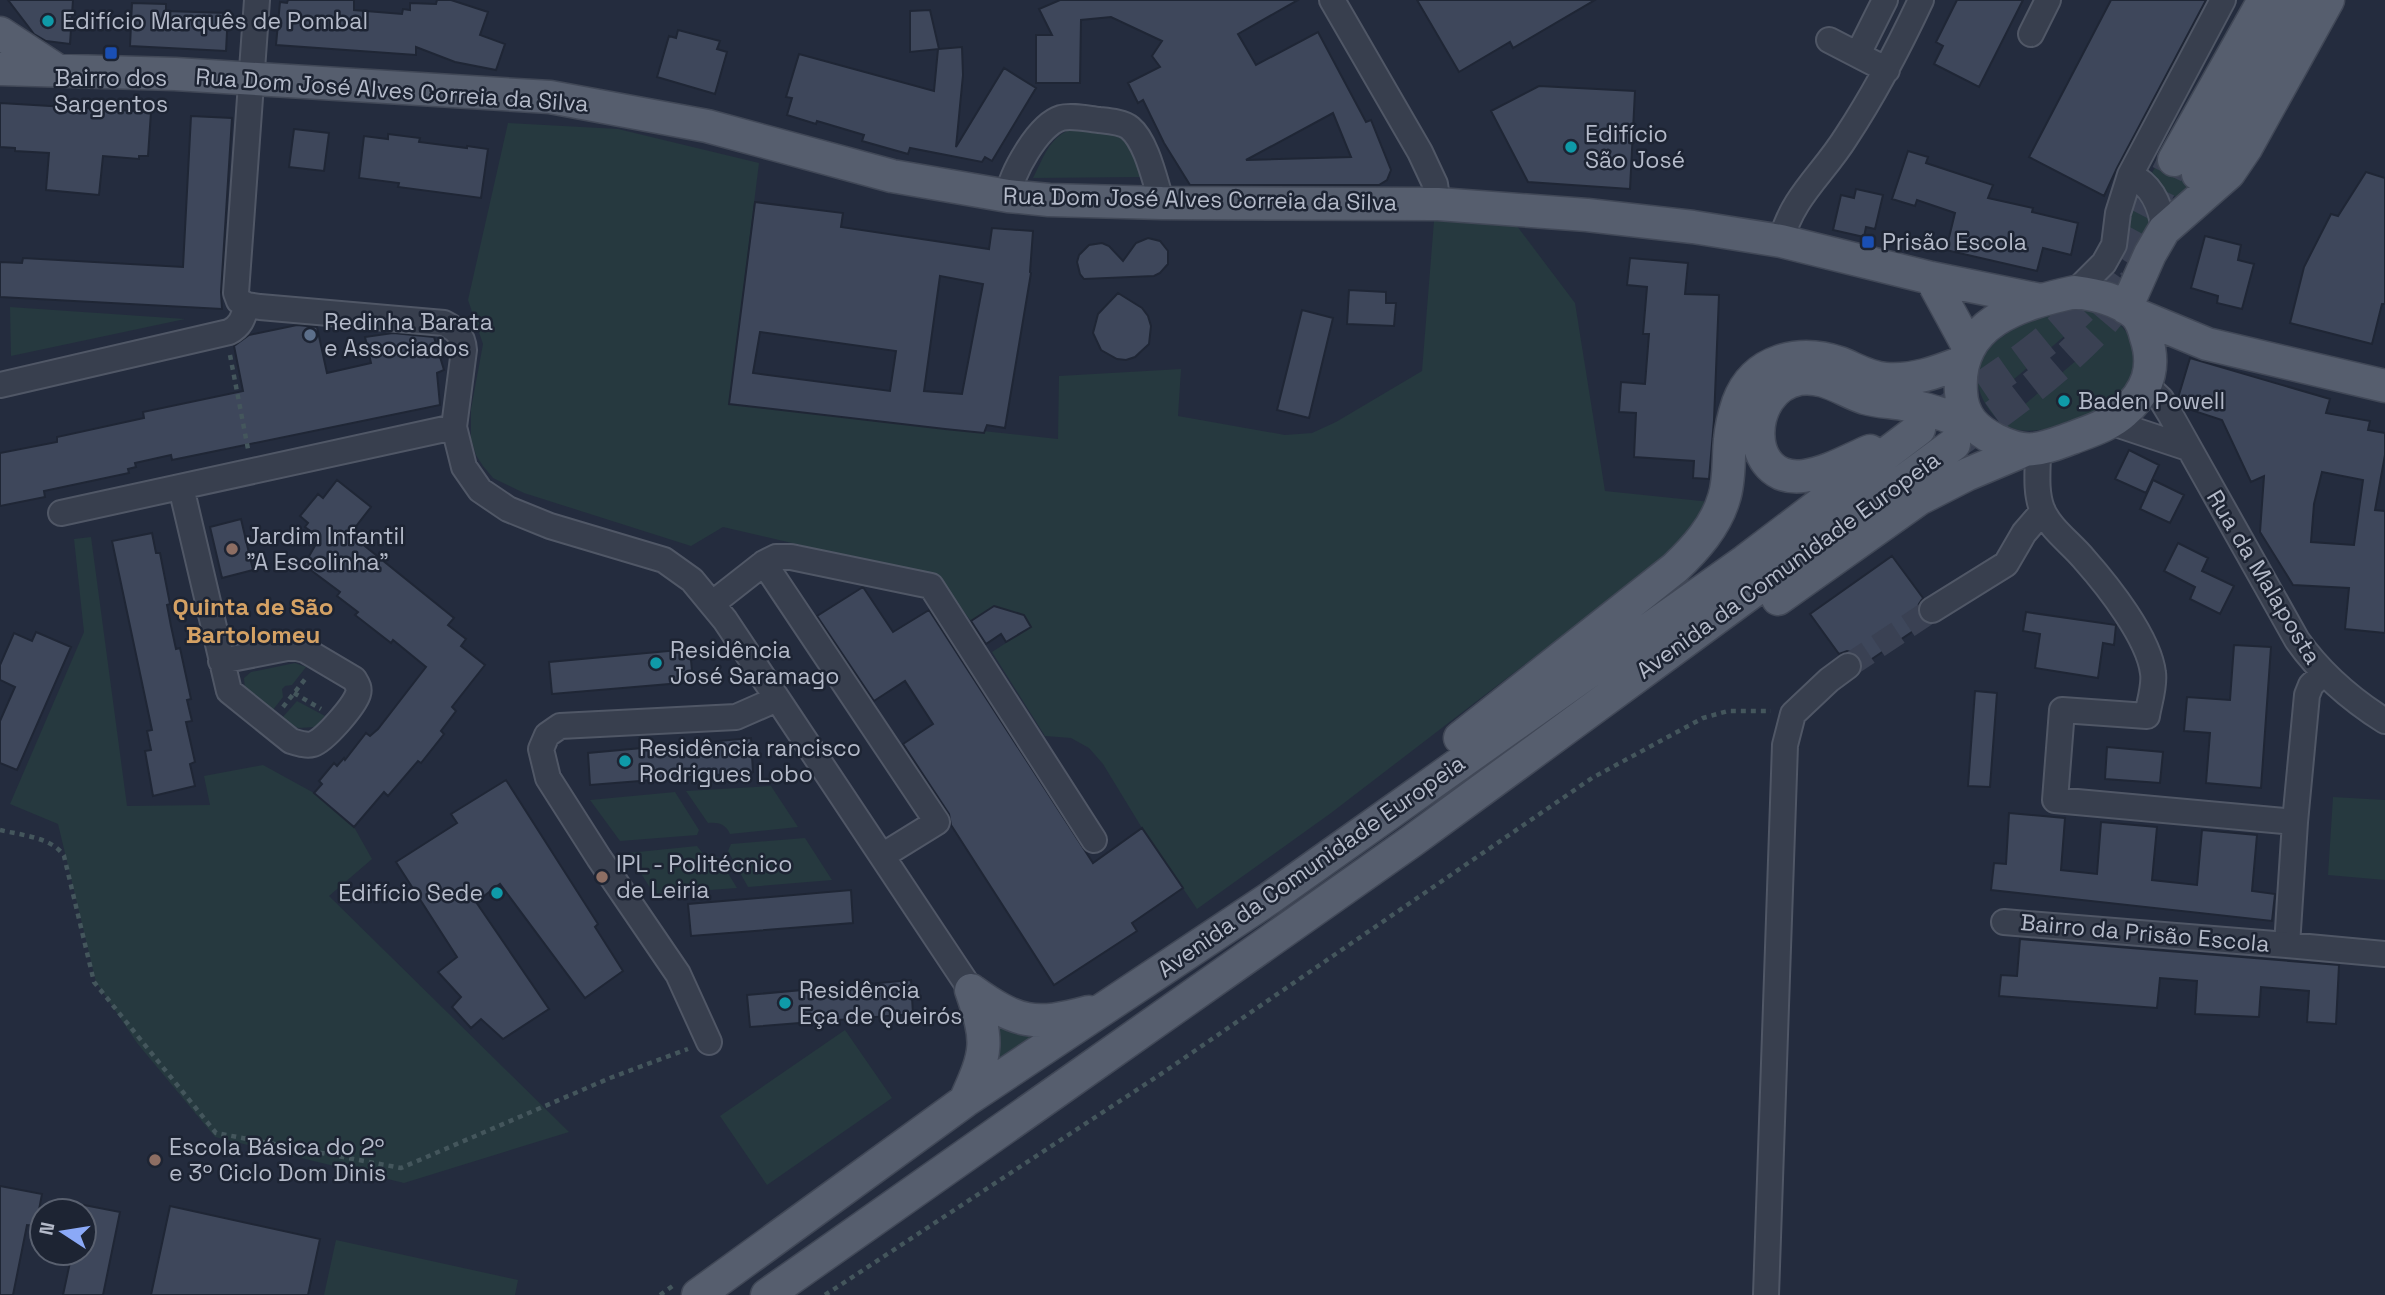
<svg xmlns="http://www.w3.org/2000/svg" width="2385" height="1295" font-family="'Space Grotesk',sans-serif">
	<style>
		.green { fill: #26393f; fill-rule: evenodd }
		.building { fill: #3e475b; stroke: #1f2635; stroke-width: 2; fill-rule: evenodd }
		.lines { fill: none; stroke-linecap: round; stroke-linejoin: round }
		.minor-tunnel { stroke: #3a4153; stroke-width: 24; stroke-dasharray: 24 12; stroke-linecap: butt }
		.major-tunnel { stroke: #3a4153; stroke-width: 32; stroke-dasharray: 32 16; stroke-linecap: butt }
		.minor-casing { stroke: #505766; stroke-width: 28 }
		.major-casing { stroke: #414857; stroke-width: 35 }
		.path { stroke: #44565c; stroke-width: 4.5; stroke-dasharray: 5 5; stroke-linecap: butt }
		.minor { stroke: #383f4e; stroke-width: 24 }
		.major { stroke: #565e6e; stroke-width: 32 }
		.culture-dot { fill: #0f9aa8; stroke: #1d2433; stroke-width: 2.5 }
		.transit-dot { fill: #1a4fb4; stroke: #1d2433; stroke-width: 2.5 }
		.service-dot { fill: #5c6f8a; stroke: #1d2433; stroke-width: 2.5 }
		.education-dot { fill: #8d6e63; stroke: #1d2433; stroke-width: 2.5 }
		.labels { text-anchor: middle; stroke-width: 5; stroke-linejoin: round; paint-order: stroke }
		.poi-label { font-size: 23px; fill: #b4bac9; stroke: #1d2433; text-anchor: start }
		.street-label { font-size: 23px; fill: #b4bac9; stroke: #1d2433 }
		.neighbourhood-label { font-size: 24px; font-weight: bold; fill: #d4a164; stroke: #1d2433 }
	</style>
	<rect width="100%" height="100%" fill="#242c3e"/>
	<path class="green" d="M508,123l110,6 141,34 -30,241 329,35 1,-63 122,-7 -3,47 107,19 27,-2 24,-11 86,-51 12,-150 83,5 58,77 30,188 106,11 -34,44 -28,23 -318,244 -134,96 -55,-81 -39,-64 -14,-16 -18,-10 -26,-2 -53,-84 39,-25 -7,-12 -30,-9 -23,15 -34,-44 -214,-50 -32,19 -167,-53 -31,-15 -10,-12 -7,-11 -5,-16v-30l12,-65 -15,-44z
		M1067,131h33l24,8 9,14 8,24 -108,1c9,-17 15,-38 34,-47z
		M2161,156l42,23 -20,19c-17,-2 -24,-10 -31,-25z
		M2135,195h5c11,21 14,23 -1,43l-11,-3 1,-35z
		M10,307l175,12 -174,37z
		M2078,308c12,2 25,3 35,11 28,19 27,57 5,79 -18,18 -75,37 -100,32 -14,-3 -25,-13 -32,-25 -35,-59 48,-91 92,-97zM2068,333l17,20 -62,53 -17,-20z
		M91,537l36,269 83,-1 -6,-29 59,-11 51,28 40,34 18,32 -43,37 240,236 -165,51 -189,-46 -78,-94 -41,-61 -38,-158 -48,-20 74,-172 -10,-93z
		M295,663l11,4 -14,18 -7,1 -3,3 1,8 -11,14 -27,-22 -1,-11 7,-6z
		M297,701l28,15 -10,11 -17,1 -16,-10z
		M771,786l27,41 -68,7c-4,-10 -12,-12 -22,-11l-22,-32z
		M675,792l24,38 -2,5 -77,6 -30,-41z
		M2333,797l52,3v80l-57,-5z
		M805,838l27,42 -84,7 -20,-36 3,-7z
		M697,846l7,9 14,2 19,31 -83,6 -26,-41z
		M990,1025l63,2 -68,46z
		M845,1030l47,68 -125,87 -47,-69z
		M336,1240l182,40 -3,15h-191z"/>
	<path class="building" d="M8,0h65l-3,44 -24,-3 -12,-7z
		M288,0h66v10l48,4 1,-5 7,1v-7l26,1 1,-4h14l37,12 -8,23 25,9 -9,26 -41,-8 -39,-15v8l-140,-10 4,-43 7,1z
		M1060,0h238l-60,34 18,31 62,-33 48,90 5,-2 20,50 -4,10 -8,5h-189l-26,-42 -21,-43 -5,3 -10,-20 32,-16 -8,-11 10,-15 -51,-24 -30,3 -1,63h-44v-48h16l-13,-26zM1333,113l18,44 -105,3z
		M1417,0h178l-82,48 -3,-6 -51,30z
		M1957,0h66l-44,87 -45,-23 9,-18 -7,-4z
		M2111,0h95l-89,168 -13,28 -75,-39z
		M132,3l34,1v7l62,2 -2,38 -96,-5z
		M930,10l9,39 23,-2 1,28 -7,72 48,-79 32,20 -44,73 -7,-4 -3,5 -72,-14 -2,6 -46,-13 2,-6 -47,-14 -1,3 -29,-9 5,-17 -6,-1 13,-43 135,37 4,-42 -28,3v-41z
		M678,30l42,11 -3,8 10,3 -12,42 -58,-17 12,-41 7,2z
		M1539,86l96,5 -5,98 -102,-7 -37,-71z
		M0,103l151,9 -3,44h-9v3l-36,-3 -4,39 -53,-5 3,-37 -34,-2v-3l-15,-1z
		M191,116l41,2 -11,174 1,17 -222,-12v-35l22,1 1,-5 160,9z
		M294,129l35,4 -5,38 -35,-4z
		M388,134l32,4 -1,4 48,6v-2l21,3 -7,49 -83,-11 1,-4 -40,-5 5,-42 24,3z
		M1908,151l20,6 -2,6 67,22 -5,13 45,10 -1,4 46,11 -7,32 -28,-7 -6,23 -91,-21 9,-37 -38,-13 -2,6 -23,-7z
		M2366,172l19,6v126h-3l-10,40 -82,-21 14,-56 27,-53 7,2z
		M1856,189l27,6 -8,34 -9,-2 -2,10 -31,-7 8,-35 13,3z
		M755,202l88,11 -2,14 148,22 3,-21 41,3 -3,41 1,1 -26,155 -18,-3 -3,8 -39,-4 -216,-25zM940,276l43,8 -21,110 -38,-3zM760,332l136,19 -6,40 -137,-18z
		M2205,236l36,9 -3,15 16,4 -12,45 -25,-6 1,-7 -27,-8z
		M1148,238l12,3 8,10v13l-8,9 -6,3 -70,3 -4,-5 -3,-12 2,-7 10,-10 13,-2 7,3 14,15 13,-18z
		M1630,258l58,5 -3,31 34,1 -5,125 -5,59 -16,-1 1,-17 -60,-4 2,-44 -17,-1 2,-30 24,2 4,-50h-6l4,-47 -20,-2z
		M1349,290l37,2v11h10l-2,23 -47,-2z
		M1118,293l24,15 6,8 3,10 -2,18 -14,13 -9,3 -9,-1 -16,-9 -8,-17 5,-19z
		M1302,310l31,8 -24,100 -32,-8z
		M297,325l20,2 10,46 44,-10 -6,-26 28,-4 41,4 10,33 -7,3 3,32 -268,55 -1,-5 -36,8 1,4 -8,2 1,4 -85,18 1,6 -45,9v-53l57,-11v-5l87,-19 -1,-6 100,-21 -9,-45 15,-11z
		M2190,358l140,41 -4,14 44,8 -2,9 17,3v22l-10,55 10,1v122l-40,-4 4,-41 -56,-3 -33,-53 4,-56 -13,6 -29,-62 -34,-11 3,-7 -13,-4zM2322,472l41,8 -9,65 -43,-3 3,-38z
		M2129,450l30,15 -13,28 -31,-14z
		M337,480l34,27 -21,27 104,84 -6,7 18,14 -5,7 24,19 -33,42 4,4 -15,20 3,3 -23,29 -3,-2 -30,35 -4,-4 -30,35 -40,-34 8,-9 -3,-3 15,-18 3,3 7,-8 1,2 21,-27 4,3 8,-7 48,-62 -33,-27 -2,3 -36,-28 3,-3 -21,-16 3,-4 -36,-27 12,-21 -7,-5 4,-6 -8,-6 3,-4 -8,-7 18,-22 5,4z
		M2153,480l31,15 -14,28 -30,-14z
		M241,519l12,51 -31,8 -12,-51z
		M152,533l4,20h4l10,51 -3,1 4,21 5,23 4,-1 11,51 -4,1 5,21 -6,1 9,40 -5,2 5,22 -42,10 -8,-45 6,-1 -4,-19 5,-1 -40,-189z
		M2178,543l30,15 -6,13 32,15 -14,28 -30,-15 5,-12 -31,-16z
		M1892,556l31,42 -4,6 -2,7 3,7 5,5 -62,42 -3,-7 -5,-5 -8,-2 -8,3 -29,-40z
		M863,587l30,45 36,-22 164,253 49,-35 41,60 -51,35 5,8 -83,54 -103,-160 -2,-11 -46,-70 30,-20 -28,-43 -31,20 -57,-85z
		M994,606l30,9 7,12 -25,15 -5,-8 -15,10 -15,-23z
		M2026,612l90,13 -2,20 -11,-2 -5,35 -63,-10 5,-34 -17,-3z
		M36,632l35,15 -54,123 -17,-7v-42l15,-34 -15,-7v-15l14,-32 18,8z
		M2234,645l37,2 -10,141 -55,-5 4,-50 -26,-2 3,-34 43,3z
		M690,649l3,33 -141,12 -3,-32z
		M1975,691l22,2 -7,94 -22,-1z
		M751,738l2,34 -163,13 -2,-32z
		M2107,747l56,5 -3,31 -55,-4z
		M506,780l92,144 -3,3 28,44 -38,27 -85,-114 -24,18 73,107 -46,30 -22,-20 -10,9 -19,-21 9,-10 -23,-25 19,-15 -61,-95 61,-39 -6,-9z
		M2009,813l56,5 -4,52 36,4 4,-52 56,5 -5,53 45,5 5,-55 55,5 -5,56 23,3 -3,27 -281,-31 3,-27 12,1z
		M851,890l2,33 -162,13 -3,-32z
		M2020,939l319,26 -3,59 -29,-2 2,-31 -48,-4 -2,30 -64,-3 2,-33 -37,-3 -3,30 -158,-12 2,-21 16,1z
		M911,980l2,34 -163,13 -3,-32z
		M0,1186l42,8 -6,32 -9,-1 -14,70h-13z
		M84,1205l36,7 -17,83h-40l9,-42h12z
		M170,1206l150,33 -12,56h-157z"/>
	<g class="lines">
		<path class="minor-tunnel" d="M1848,666l84,-56"/>
		<path class="major-tunnel" d="M1941,414c54,-35 112,-72 155,-121 34,-38 55,-88 78,-133
			M1955,443c49,-33 97,-68 139,-111 14,-15 27,-33 40,-50"/>
		<g class="minor-casing">
			<path id="minor" d="M257,0l-21,293 3,8 8,4 13,2 184,16c12,6 19,12 20,27l-10,77 10,40 16,23 28,19 42,17 114,34 28,20 33,40 246,370
				M1332,0l88,152 15,32 3,20
				M2031,34l17,-34
				M1829,40l58,30
				M1858,54l27,-54
				M2130,175c23,10 31,32 34,55
				M1008,196c3,-22 30,-71 53,-78 10,-3 28,1 38,2 9,1 24,2 31,8 17,14 25,54 32,75
				M1781,241c11,-44 42,-67 65,-104 29,-44 53,-90 75,-137
				M2075,292l29,-29 10,-18 4,-32 12,-38 93,-175
				M0,385l229,-53c12,-6 14,-14 18,-27
				M2146,385l15,14 9,15 127,226c24,34 53,59 88,81
				M2110,422l78,26
				M2038,450c0,19 -3,41 4,59 8,20 29,34 42,50 24,27 65,79 69,114 2,13 -4,30 -6,43l-85,-6 -7,90 240,22 12,-127 4,-10 12,-11
				M181,487l48,204 62,50c7,2 15,5 22,3 12,-4 41,-38 45,-50 2,-6 -1,-10 -4,-15l-49,-29 -8,-2h-10l-66,13
				M61,513l393,-86
				M764,563l173,259 -55,34
				M713,603l51,-40 12,-6h15l140,29 163,254
				M1932,610l74,-46 18,-31 19,-22
				M2004,922l283,23 8,-123
				M2287,945l98,9
				M709,1042l-31,-68 -79,-116 -51,-80 -7,-29 6,-14 13,-9 176,-9 41,-18
				M1766,1295l19,-550 8,-31 36,-34 19,-14"/>
		</g>
		<g class="major-casing">
			<path id="major" d="M0,33l55,36
				M0,69l175,5 375,23 157,29 185,50 116,20 41,4 113,3 276,1 149,11 106,12 88,14 150,37 109,22
				M2174,160l90,-160
				M2198,174l99,-174
				M1931,278l38,70
				M2075,292c22,3 42,7 59,21 6,5 10,16 12,24 10,30 2,54 -22,75 -14,13 -34,19 -52,26 -31,11 -44,18 -76,2 -20,-10 -34,-23 -35,-48 -5,-70 59,-88 114,-100z
				M2126,308l24,-54 14,-24 65,-57 17,-25 82,-148
				M2137,315l70,29 178,42
				M1870,451c-21,9 -43,22 -66,25 -61,8 -59,-87 -5,-97 26,-4 44,12 66,19 14,4 29,4 43,7 23,5 45,12 66,22
				M1778,599l141,-100 49,-25 57,-24
				M1460,738l215,-170c20,-19 41,-42 49,-70 6,-18 4,-39 6,-58 1,-13 4,-25 8,-37 16,-44 62,-54 102,-40 15,6 29,15 46,16 28,2 51,-7 77,-17
				M971,990c46,33 63,37 118,22
				M965,1101c23,-50 24,-59 6,-111
				M698,1295l267,-194 305,-203 475,-337 174,-132
				M767,1295l645,-454 542,-397"/>
		</g>
		<path class="path" d="M230,355l18,94
			M294,693l27,16
			M283,707l23,-29
			M0,830c20,5 52,7 64,26l30,126 122,151 185,35 209,-90 78,-29
			M660,1295l14,-10
			M825,1295l336,-221 431,-296 111,-60 25,-7h43"/>
		<use href="#minor" class="minor"/>
		<use href="#major" class="major"/>
	</g>
	<g class="culture-dot">
		<circle cx="48" cy="21" r="7"/>
		<circle cx="1571" cy="147" r="7"/>
		<circle cx="2064" cy="401" r="7"/>
		<circle cx="656" cy="663" r="7"/>
		<circle cx="625" cy="761" r="7"/>
		<circle cx="497" cy="893" r="7"/>
		<circle cx="785" cy="1003" r="7"/>
	</g>
	<g class="transit-dot">
		<rect x="104" y="46" width="14" height="14" rx="3.5"/>
		<rect x="1861" y="235" width="14" height="14" rx="3.5"/>
	</g>
	<circle class="service-dot" cx="310" cy="335" r="7"/>
	<g class="education-dot">
		<circle cx="232" cy="549" r="7"/>
		<circle cx="602" cy="877" r="7"/>
		<circle cx="155" cy="1160" r="7"/>
	</g>
	<g class="labels">
		<g class="poi-label">
			<text x="62" y="29">Edifício Marquês de Pombal</text>
			<text x="111" y="86" text-anchor="middle">Bairro dos<tspan x="111" dy="26">Sargentos</tspan></text>
			<text x="1585" y="142">Edifício<tspan x="1585" dy="26">São José</tspan></text>
			<text x="1882" y="250">Prisão Escola</text>
			<text x="324" y="330">Redinha Barata<tspan x="324" dy="26">e Associados</tspan></text>
			<text x="2078" y="409">Baden Powell</text>
			<text x="246" y="544">Jardim Infantil<tspan x="246" dy="26">"A Escolinha"</tspan></text>
			<text x="670" y="658">Residência<tspan x="670" dy="26">José Saramago</tspan></text>
			<text x="639" y="756">Residência rancisco<tspan x="639" dy="26">Rodrigues Lobo</tspan></text>
			<text x="616" y="872">IPL - Politécnico<tspan x="616" dy="26">de Leiria</tspan></text>
			<text x="483" y="901" text-anchor="end">Edifício Sede</text>
			<text x="799" y="998">Residência<tspan x="799" dy="26">Eça de Queirós</tspan></text>
			<text x="169" y="1155">Escola Básica do 2º<tspan x="169" dy="26">e 3º Ciclo Dom Dinis</tspan></text>
		</g>
		<g class="street-label">
			<text transform="translate(392 90) rotate(4)" y="8">Rua Dom José Alves Correia da Silva</text>
			<text transform="translate(1200 199) rotate(1)" y="8">Rua Dom José Alves Correia da Silva</text>
			<text transform="translate(1788 565) rotate(-36)" y="8">Avenida da Comunidade Europeia</text>
			<text transform="translate(2264 577) rotate(59)" y="8">Rua da Malaposta</text>
			<text transform="translate(1311 866) rotate(-35)" y="8">Avenida da Comunidade Europeia</text>
			<text transform="translate(2145 933) rotate(5)" y="8">Bairro da Prisão Escola</text>
		</g>
		<g class="neighbourhood-label">
			<text x="253" y="615">Quinta de São<tspan x="253" dy="28">Bartolomeu</tspan></text>
		</g>
	</g>
	<g transform="translate(63 1232) rotate(282)"><circle r="33" fill="#1d2433" stroke="#59606f" stroke-width="2"/>
	<path d="M0-5L12 26L0 18L-12 26Z" fill="#8ba9f7"/>
	<text y="-10" font-size="19" font-weight="bold" text-anchor="middle" fill="#b4bac9">N</text>
	</g>
</svg>
